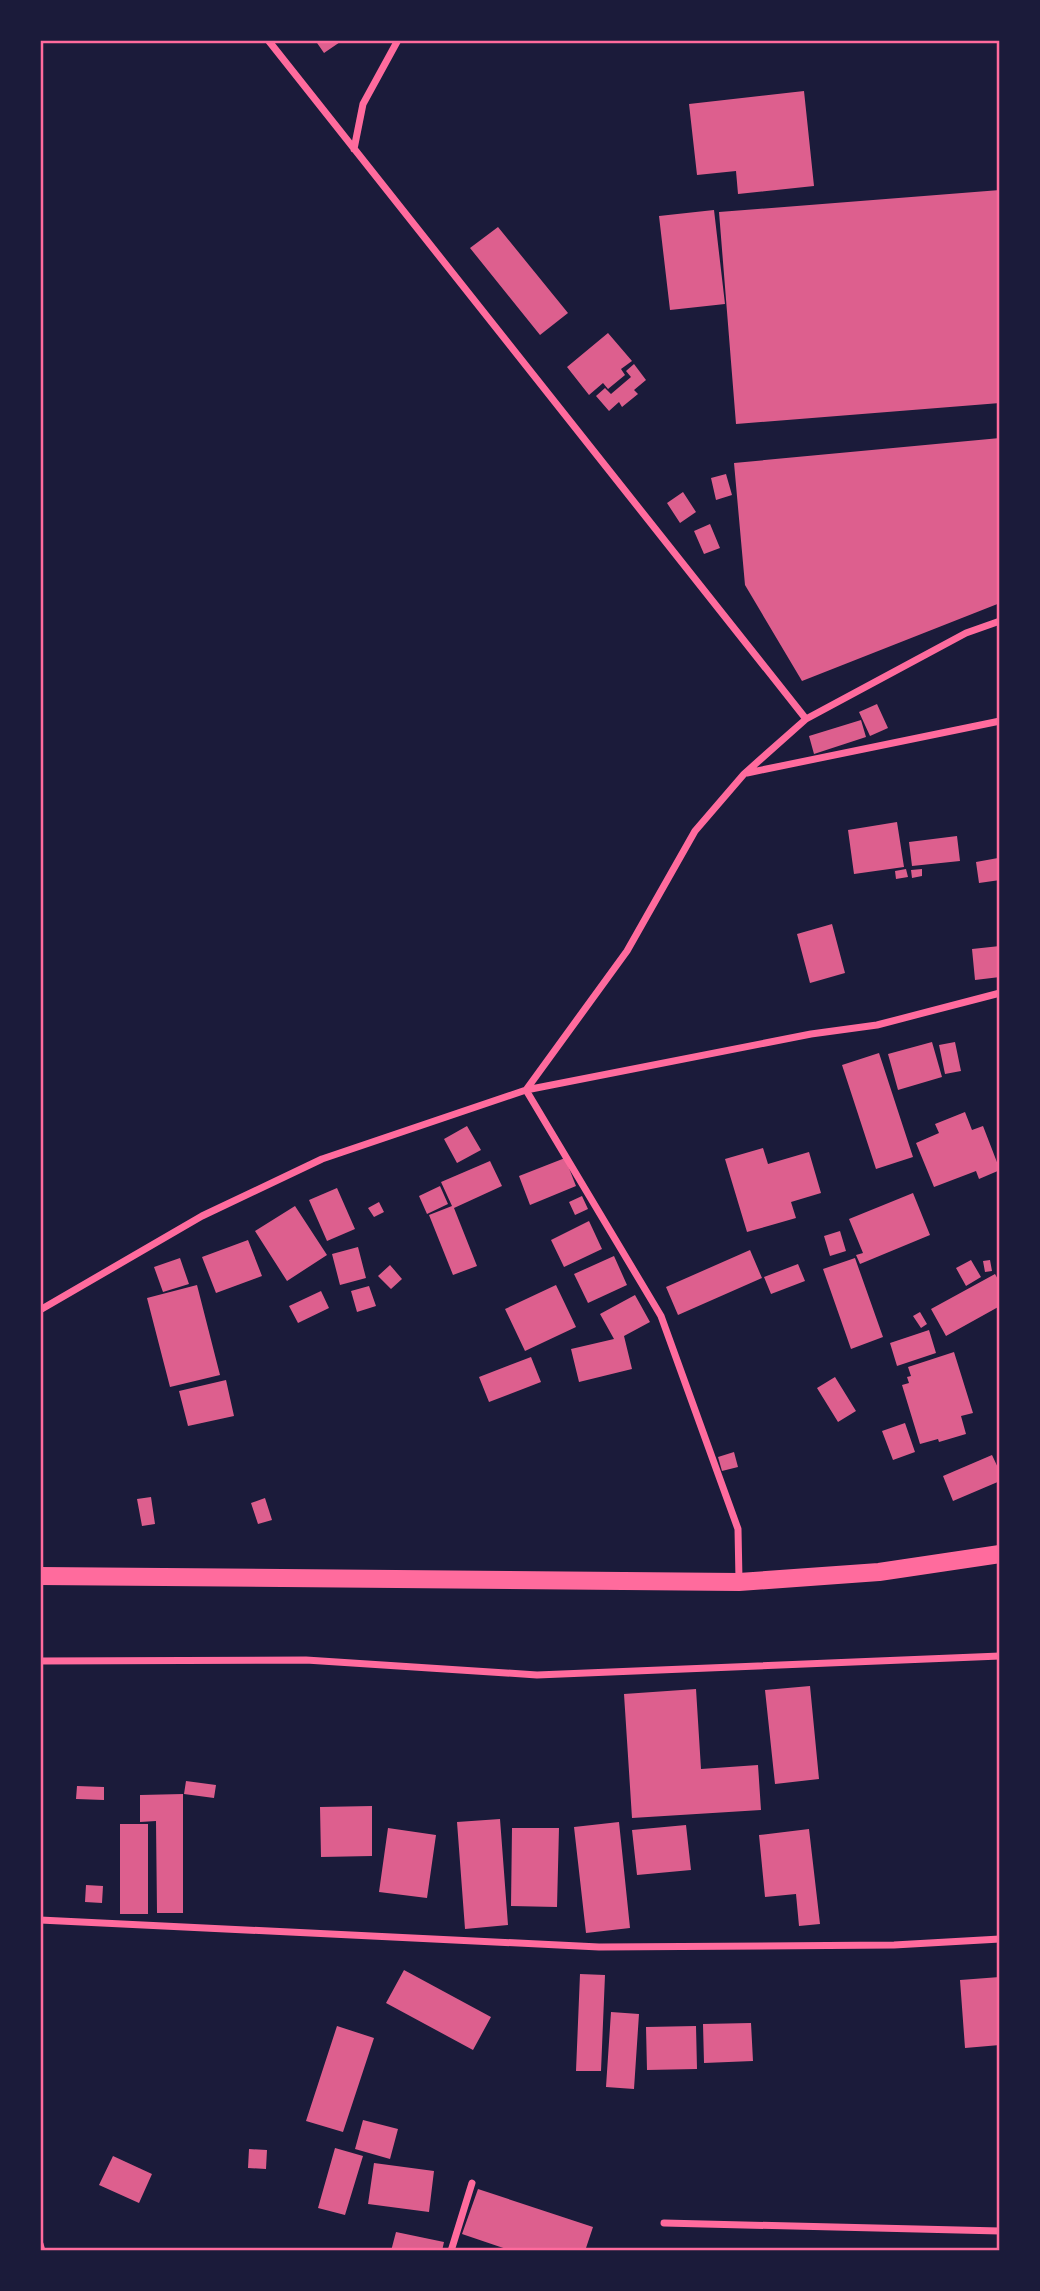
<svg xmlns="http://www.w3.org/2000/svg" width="1040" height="2291" font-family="Literata,serif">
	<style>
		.building { fill: #dd5f8e }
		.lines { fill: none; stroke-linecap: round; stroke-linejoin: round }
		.minor { stroke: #ff6b9d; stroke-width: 7 }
		.primary { stroke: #ff6b9d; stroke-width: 18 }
		.neatline { fill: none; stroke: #ff6b9d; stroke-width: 2.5 }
	</style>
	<rect width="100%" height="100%" fill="#1b1b3a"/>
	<path class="building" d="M315,40h28l-19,13z
		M804,91l10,95 -76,8 -2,-23 -39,4 -8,-71z
		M1000,190v213l-264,21 -17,-212z
		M714,210l11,94 -55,6 -11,-94z
		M498,227l70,86 -28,22 -70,-87z
		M608,333l24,28 -11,8 4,6 -17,14 -5,-6 -14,12 -22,-28z
		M634,364l12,16 -12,10 4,4 -16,13 -3,-5 -10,9 -13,-15 9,-8 6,6 20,-17 -5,-6z
		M1000,438v165l-198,78 -57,-96 -11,-122z
		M726,474l6,21 -16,5 -5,-22z
		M683,492l13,20 -16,11 -13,-20z
		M710,524l10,24 -16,6 -10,-23z
		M877,704l11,24 -18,8 -11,-24z
		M861,720l5,17 -52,17 -5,-18z
		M897,822l7,45 -50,7 -6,-44z
		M957,836l3,25 -48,5 -3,-24z
		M998,858l2,22 -21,3 -3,-21z
		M906,869l2,8 -12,2 -1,-8z
		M922,869v7l-10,2 -1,-8z
		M832,924l13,49 -35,10 -13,-49z
		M1000,946v31l-25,3 -3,-31z
		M932,1042l10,35 -44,13 -10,-36z
		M955,1042l6,29 -16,3 -6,-29z
		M879,1053l34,104 -37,12 -34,-104z
		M965,1112l7,18 11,-4 17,44 -21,9 -3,-8 -42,16 -18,-44 23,-10 -4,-9z
		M467,1126l14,24 -24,13 -13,-24z
		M763,1148l5,16 41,-12 12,41 -30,9 5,16 -49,14 -22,-73z
		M565,1158l11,28 -46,19 -11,-29z
		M490,1161l12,25 -48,22 23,58 -24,9 -24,-60 23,-9 -11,-24z
		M440,1186l8,18 -21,10 -8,-18z
		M337,1188l18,41 -28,12 -18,-41z
		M913,1193l17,42 -70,29 -4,-9 7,-2 -14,-34z
		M582,1196l6,13 -13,6 -6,-13z
		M379,1202l5,10 -10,5 -6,-9z
		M295,1206l32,49 -40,26 -32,-50z
		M589,1221l13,28 -38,18 -13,-27z
		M840,1231l6,20 -16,5 -6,-20z
		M248,1240l14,36 -46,17 -14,-36z
		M358,1247l8,31 -26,7 -8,-31z
		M750,1250l12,28 -84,37 -12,-28z
		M614,1256l13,29 -39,18 -14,-29z
		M180,1258l9,26 -26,8 -9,-25z
		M855,1258l28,79 -32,12 -28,-80z
		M971,1260l10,17 -15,9 -10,-18z
		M990,1260l2,11 -7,1 -2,-11z
		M798,1264l7,17 -34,13 -7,-17z
		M390,1265l12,14 -11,10 -13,-13z
		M995,1274l5,9v23l-54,30 -15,-27z
		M197,1285l23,90 -50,12 -23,-89z
		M556,1285l20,42 -51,24 -20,-42z
		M369,1286l7,20 -19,6 -6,-21z
		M321,1291l8,17 -31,15 -9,-17z
		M635,1295l15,27 -26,14 8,33 -53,13 -8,-33 43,-10 -14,-25z
		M920,1312l7,12 -6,4 -8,-12z
		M929,1330l7,23 -39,13 -7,-23z
		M954,1352l19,61 -12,3 5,18 -27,8 -1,-3 -18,5 -18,-59 7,-2 -2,-6 4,-1 -3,-9z
		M531,1357l10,25 -52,20 -10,-25z
		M835,1377l21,34 -18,11 -21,-34z
		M226,1380l8,36 -46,10 -9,-35z
		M905,1423l10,29 -22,8 -11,-29z
		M734,1452l4,15 -16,4 -4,-14z
		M992,1455l8,17v9l-47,20 -10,-25z
		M151,1497l4,27 -13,2 -5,-27z
		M265,1498l7,22 -14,4 -7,-21z
		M810,1686l9,93 -44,5 -10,-94z
		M696,1689l5,80 57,-4 3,45 -129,8 -8,-124z
		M186,1781l30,4 -2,13 -30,-4z
		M77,1786l27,1v13l-28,-1z
		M183,1794v119h-26l-1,-92 -16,1v-27z
		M372,1806v50l-51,1 -1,-50z
		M500,1819l8,106 -43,4 -8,-107z
		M619,1822l11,106 -44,5 -12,-106z
		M120,1824h28v90h-28z
		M686,1825l5,45 -54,5 -5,-45z
		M388,1828l48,7 -9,63 -48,-6z
		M512,1828h47l-2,79 -46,-1z
		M809,1829l11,95 -21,2 -3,-32 -31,3 -6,-62z
		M86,1885l17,1 -1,17 -17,-1z
		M404,1970l87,47 -18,33 -87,-47z
		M580,1974l25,1 -4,96h-25z
		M1000,1977v68l-35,3 -5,-68z
		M611,2012l28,2 -5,75 -28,-2z
		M751,2023l2,38 -49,2 -1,-39z
		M337,2026l37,12 -31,94 -37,-11z
		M696,2026l1,43 -50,1 -1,-43z
		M363,2120l35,9 -8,30 -35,-10z
		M335,2148l28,8 -18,59 -27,-7z
		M249,2149l18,1 -1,19 -18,-1z
		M113,2156l39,18 -13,29 -40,-18z
		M374,2163l60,8 -5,41 -61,-8z
		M478,2189l115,38 -8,24h-73l-50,-17z
		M396,2232l48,10 -2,9h-51z"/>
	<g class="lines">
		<path class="minor" d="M268,40l538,679
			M354,149l9,-45 35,-64
			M747,773l253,-52
			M40,1310l162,-94 120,-57 204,-69 101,-139 68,-120 49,-57 62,-55 160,-86 34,-12
			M739,1580l-1,-51 -77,-213 -135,-226 285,-56 66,-9 123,-32
			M40,1661l266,-1 231,15 463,-19
			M40,1920l559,27 295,-2 106,-6
			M664,2223l336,8
			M40,2244l2,7
			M451,2251l21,-68"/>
		<path class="primary" d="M40,1576l699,6 140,-10 121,-18"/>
	</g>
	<rect width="1040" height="2291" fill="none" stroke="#1b1b3a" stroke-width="84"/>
	<rect x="42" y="42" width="956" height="2207" class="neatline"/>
</svg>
